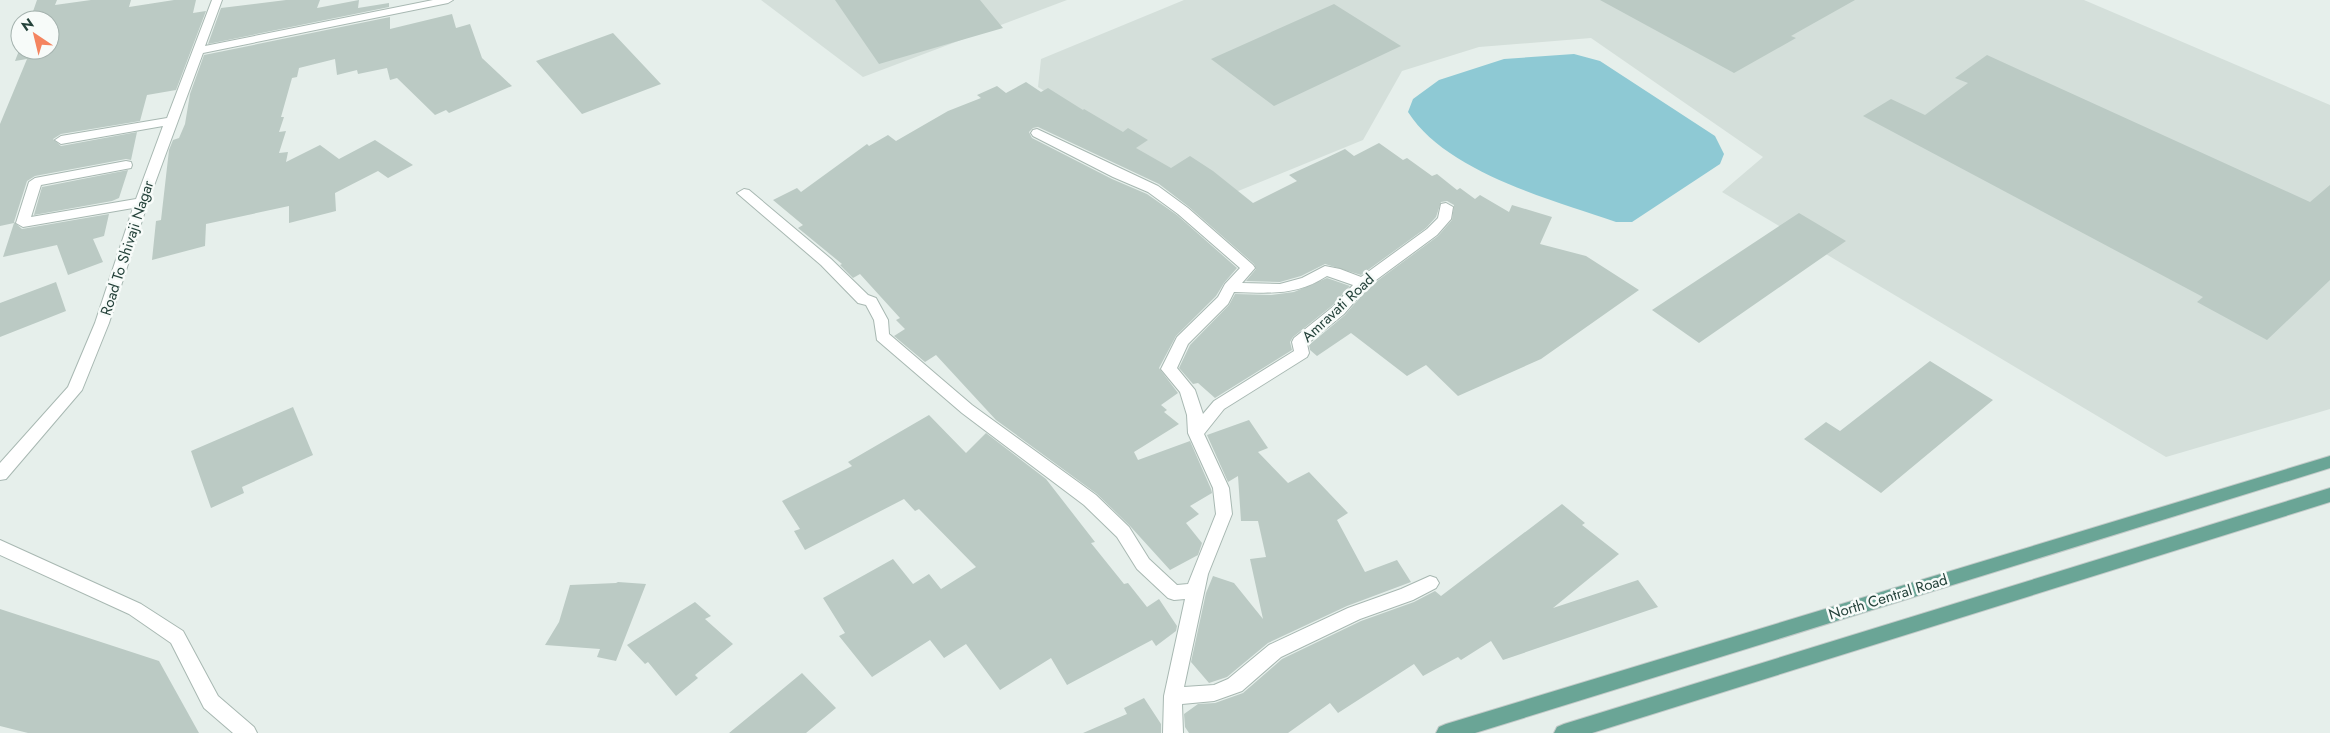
<svg xmlns="http://www.w3.org/2000/svg" width="2330" height="733" font-family="Jost,sans-serif">
	<style>
		.built { fill: #d4dfda }
		.water { fill: #8ec9d4 }
		.building { fill: #bbcac4 }
		.lines { fill: none; stroke-linecap: round; stroke-linejoin: round }
		.minor-casing { stroke: #a8b8b2; stroke-width: 2 }
		.major-casing { stroke: #c2cac8; stroke-width: 2 }
		.minor { fill: #fff; fill-rule: evenodd }
		.major { fill: #6aa596; fill-rule: evenodd }
		.labels { text-anchor: middle; stroke-width: 5; stroke-linejoin: round; paint-order: stroke }
		.street-label { font-size: 15px; fill: #24423a; stroke: #f7fbf9 }
	</style>
	<rect width="100%" height="100%" fill="#e6efeb"/>
	<path class="built" d="M761,0h306l-204,77z
		M1184,0h900l246,105v304l-164,48 -444,-265 41,-35 -172,-119 -112,9 -77,24 -39,69 -147,60 -178,-113 3,-28z"/>
	<path class="water" d="M1574,54l26,7 115,75 9,18 -4,10 -88,58h-16c-64,-22 -170,-50 -208,-110l5,-13 26,-19 65,-21z"/>
	<path class="building" d="M37,0h20l-2,5 36,-5h40l-2,7 45,-7h22l-3,13 13,-2 -30,79 -29,5 -7,26 -79,13 -8,5 8,7 76,-14 -6,28 -5,-1 -91,17 -8,5 -13,41 8,7 87,-15 -5,22 -11,3 10,23 -35,13 -11,-30 -54,12 11,-34 -14,3v-102l27,-65 -12,2 5,-13v2h30v-30h-20z
		M286,0h34l-3,8 42,-8 -1,8 31,-5v4l-181,37 13,-36z
		M835,0h145l23,28 -124,36z
		M1600,0h255l-64,36 5,2 -62,35z
		M1334,4l67,42 -127,60 -63,-47z
		M452,14l4,14 14,-4 12,34 30,28 -63,27 -3,-3 -11,5 -38,-37 -7,2 -3,-12 -29,6 -1,-4 -20,5 -2,-16 -36,9 -2,9 -5,1 -11,39h3l-5,15 7,-1 -7,22 9,-1 -2,10 34,-17 19,14 36,-19 38,25 -25,13 -10,-7 -43,22 1,18 -47,12v-17l-83,18 -1,22 -53,14 4,-39 5,-1 8,-70 4,-10 6,-2 6,-14 5,-30 14,-39 186,-38v12z
		M613,33l48,51 -79,30 -46,-53z
		M1987,55l323,147 20,-17v95l-63,60 -70,-38 6,-5 -340,-181 28,-17 34,16 43,-32 -13,-5z
		M1026,82l15,10 7,-4 35,22 1,-1 39,23 5,-4 20,12 -12,8 35,20 19,-12 23,15 40,32 44,-22 -8,-6 37,-17 19,-9 9,7 25,-13 24,17 4,-2 25,18 5,-2 20,16 3,-2 15,11 5,-4 29,17 3,-7 40,12 -12,27 46,12 53,34 -98,69 -83,37 -32,-31 -19,11 -56,-43 -34,23 -7,-6 -1,-5 36,-30 24,-28 69,-51 14,-16 2,-15 -7,-4 -6,1 -5,15 -10,11 -65,47 -36,-11 -24,12 -21,6 -34,-1 10,-12 -2,-5 -65,-57 -30,-23 -121,-57 -5,1 -4,4 3,6 80,41 35,15 30,21 60,53 -13,15 -8,13 -40,40 -17,32 19,25 -17,12 6,5 -3,2 15,12 -45,28 4,8 52,-19 21,48 1,4 -22,13 9,8 -13,9 16,20 -4,12 -28,15 -40,-44 -33,-32 -101,-74 -60,-65 -11,7 -31,-26 11,-7 -9,-9 4,-2 -40,-44 -7,4 -13,-13 2,-1 -44,-36 5,-3 -30,-25 24,-12 4,4 66,-48 2,2 19,-11 8,6 52,-30 33,-13 -4,-3 20,-9 9,7z
		M128,170l-9,28 -7,3 -78,14 8,-28z
		M1799,213l47,28 -147,102 -47,-33z
		M1327,278l23,8 -17,19 -40,32 -3,5 2,8 -77,48 -17,-15 -5,1 -14,-16 11,-23 39,-40 6,-11 36,1 23,-3z
		M56,282l10,29 -66,26v-34z
		M1930,361l63,39 -112,93 -77,-54 22,-17 14,9z
		M293,407l20,48 -71,32 2,6 -33,15 -20,-57z
		M929,415l37,38 20,-20 60,46 49,63 -4,1 33,41 4,-1 19,24 12,-8 18,27 -1,5 -20,15 -4,-6 -85,45 -16,-27 -51,32 -34,-46 -22,14 -14,-18 -58,37 -33,-41 6,-3 -22,-35 70,-39 20,25 16,-10 12,15 35,-22 -57,-58 -4,2 -11,-12 -99,51 -11,-19 6,-2 -18,-28 70,-35 -4,-4z
		M1249,420l19,28 -10,4 30,31 21,-11 39,41 -11,7 28,52 32,-12 14,22 -64,24 -79,37 -41,34 -18,6 -18,-21 15,-69 7,-17 21,7 29,36 -13,-60 16,-2 -8,-36h-17l-3,-45 -10,6 -21,-47z
		M1562,504l23,19 -3,2 37,29 -66,54 85,-28 20,27 -155,53 -12,-19 -30,19 -3,-3 -35,19 -9,-12 -76,49 -8,-10 -42,30h-99l-4,-6 -1,-13 14,-10 17,-1 28,-10 39,-34 79,-38 53,-19 21,-11 6,5z
		M618,582l28,2 -30,77 -19,-4 3,-8 -55,-4 14,-23 11,-37 46,-2z
		M695,602l16,14 -6,3 28,25 -38,31 3,3 -22,18 -28,-34 -3,2 -18,-19z
		M0,609l159,52 40,72h-171l-28,-7z
		M802,673l34,35 -30,25h-77z
		M1144,698l17,26v9h-78l44,-19 -3,-6z"/>
	<g class="lines">
		<g class="minor-casing">
			<path id="minor" d="M212,0h10l-17,46 228,-46h20l-5,3 -245,50 -55,149 -39,121 -27,67 -76,89 -6,1v-17l68,-76 27,-64 38,-115 -110,19 -7,-4 13,-41 6,-4 91,-17 5,1 1,3 -1,3 -90,17 -10,32 105,-18 27,-73 -102,18 -6,-4 6,-4 106,-18z
				M1037,129l121,57 30,22 65,57 2,3 -13,15 38,1 22,-6 23,-12 15,3 21,8 66,-48 11,-11 3,-14 5,-1 7,4 -2,12 -14,16 -69,51 -24,28 -37,30 2,9 -2,4 -83,52 -20,25 25,54 3,26 -24,60 -24,113 30,-2 14,-6 41,-34 79,-37 53,-19 29,-13 6,2 3,5 -3,5 -23,12 -53,19 -79,38 -39,34 -28,10 -32,3 1,29h-20l1,-37 21,-97 -11,1 -6,-2 -31,-29 -20,-32 -33,-32 -122,-92 -85,-73 -3,-20 -8,-15 -8,-2 -37,-38 -84,-72 7,-4 5,1 82,69 37,36 8,3 12,22 1,14 83,71 124,90 33,32 20,32 28,26 11,-1 28,-70 -3,-26 -25,-55 -1,-18 -7,-23 -19,-23 16,-32 41,-40 7,-13 15,-16 -62,-54 -30,-22 -35,-15 -80,-41 -2,-3 2,-3zM1327,276l26,9 -19,21 -40,32 -2,4 2,9 -80,50 -11,13 -8,-24 -18,-22 11,-24 40,-40 6,-12c36,1 62,4 93,-16z
				M0,540l141,64 42,27 35,65 36,31 3,6h-24l-29,-25 -33,-65 -42,-29 -129,-59z"/>
		</g>
		<g class="major-casing">
			<path id="major" d="M2330,456v12l-855,265h-39l3,-6 7,-3z
				M2330,488v14l-738,231h-38l3,-6 7,-3z"/>
		</g>
		<use href="#minor" class="minor"/>
		<use href="#major" class="major"/>
	</g>
	<g class="labels">
		<g class="street-label">
			<text transform="translate(127 248) rotate(-72)" y="5">Road To Shivaji Nagar</text>
			<text transform="translate(1338 308) rotate(-43)" y="5">Amravati Road</text>
			<text transform="translate(1888 597) rotate(-17)" y="5">North Central Road</text>
		</g>
	</g>
	<g transform="translate(35 35) rotate(325)"><circle r="24" fill="#f7fbf9" stroke="#a3b1ad"/>
	<path d="M0-4L9 19L0 12L-9 19Z" fill="#f4845f"/>
	<text y="-8" font-size="14" font-weight="bold" text-anchor="middle" fill="#24423a">N</text>
	</g>
</svg>
